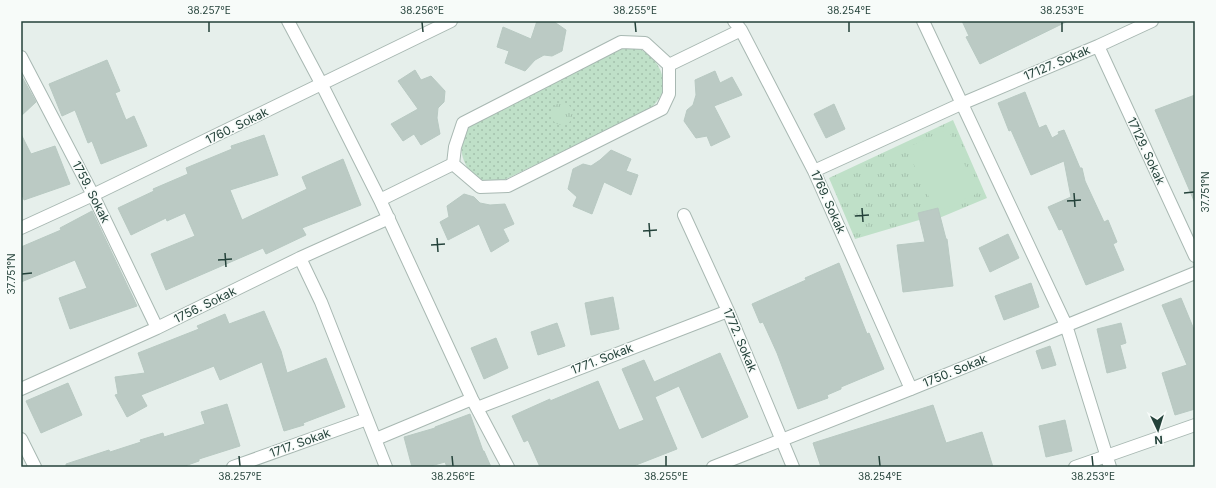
<svg xmlns="http://www.w3.org/2000/svg" width="1216" height="488" font-family="Inter,sans-serif">
	<style>
		.grass { fill: url(#grass-dots) }
		.park { fill: url(#park-tufts) }
		.pitch { fill: #bfe0c8 }
		.building { fill: #bbcac4; stroke: #b8c9c2 }
		.lines { fill: none; stroke-linecap: round; stroke-linejoin: round }
		.minor-casing { stroke: #a8b8b2; stroke-width: 14 }
		.minor { stroke: #fff; stroke-width: 12 }
		.ticks { fill: none; stroke: #24423a; stroke-width: 1.5 }
		.labels { text-anchor: middle; stroke-width: 3; stroke-linejoin: round; paint-order: stroke }
		.street-label { font-size: 12px; fill: #24423a; stroke: #f7fbf9 }
		.neatline { fill: none; stroke: #24423a; stroke-width: 1.5 }
		.ticks-label { font-size: 10px; text-anchor: middle; fill: #24423a }
	</style>
	<defs>
		<pattern id="grass-dots" width="8" height="8" patternUnits="userSpaceOnUse"><rect width="8" height="8" fill="#bfe0c8"/><path d="M2 2h.1M6 6h.1" fill="none" stroke="#a4c1ad" stroke-width="1.8" stroke-linecap="round"/></pattern>
		<pattern id="park-tufts" width="24" height="20" patternUnits="userSpaceOnUse"><rect width="24" height="20" fill="#bfe0c8"/><path d="M3 7l-1-3M5 7V3M7 7l1-3M15 17l-1-3M17 17v-4M19 17l1-3" fill="none" stroke="#a4c1ad"/></pattern>
	</defs>
	<rect width="100%" height="100%" fill="#e6efeb"/>
	<path class="grass" d="M632,47c20,3 38,28 29,48 -3,6 -8,11 -12,15l-145,70c-6,2 -12,3 -19,2 -12,-3 -21,-17 -23,-28 -2,-9 3,-24 8,-31l152,-74z"/>
	<path class="park" d="M551 114a11 11 0 1 1 22 0a11 11 0 1 1-22 0Z
		M953,120l34,78 -55,23 -6,-3 -71,21 -26,-61z"/>
	<path class="pitch" d="M948,129l30,64 -42,19 -30,-64z"/>
	<path class="building" d="M537,21h16l13,9 -4,21 -10,5 -8,-1 -9,5 -10,11 -20,-8 4,-12 -12,-4 6,-20 28,12z
		M962,21h106l-88,43 -14,-27 3,-1z
		M107,60l13,31 -5,2 11,27 8,-4 13,30 -46,18 -9,-23 -4,2 -13,-33 -13,6 -13,-32z
		M415,70l6,10 10,-4 14,15 -1,11 -6,6 -1,10 3,16 -19,11 -7,-11 -11,7 -12,-17 27,-15 -20,-28z
		M715,71l5,12 12,-6 10,18 -28,11 16,31 -19,9 -4,-10 -11,2 -12,-17 3,-11 6,-5 3,-10 -1,-15z
		M21,75l15,27 -15,14z
		M1025,92l14,36 7,-3 6,13 7,-4 -1,-2 6,-2 16,38h2l3,13 19,41 4,-2 9,22 -4,2 11,26 -38,15 -24,-56 -3,1 -11,-23 23,-10 -7,-36 -33,14 -20,-45 -2,1 -11,-28z
		M1195,95v108l-40,-93z
		M834,104l11,25 -19,9 -12,-24z
		M21,134l10,20 24,-8 15,38 -46,16 -3,-8z
		M264,135l14,40 -48,15 12,30 65,-31 -5,-12 41,-18 18,46 -59,23 4,7 -40,19 -3,-6 -97,42 -15,-36 44,-18 -10,-23 -18,8 -1,-3 -35,17 -13,-27 36,-17 -1,-2 35,-15 -2,-6 46,-19 -1,-3z
		M611,150l20,9 -5,12 12,4 -7,20 -27,-13 -12,32 -19,-8 4,-9 -9,-8 5,-20 10,-5 8,2 9,-6z
		M464,194l10,3 6,6 10,2 15,-1 9,20 -11,5 6,12 -18,11 -12,-28 -31,16 -8,-18 9,-5 -2,-11z
		M938,208l8,31h1l6,47 -50,6 -6,-47 28,-3 -7,-29z
		M92,211l45,95 -67,23 -11,-31 28,-10 -12,-28 -54,22v-35l40,-17 -1,-2z
		M1008,234l11,24 -29,14 -11,-24z
		M839,263l28,71 2,-1 15,36 -43,18v2l-14,6 1,3 -30,11 -21,-56 -14,-31 -3,1 -8,-19 54,-24 -1,-2z
		M1031,283l8,24 -35,13 -9,-24z
		M613,297l6,32 -28,6 -6,-32z
		M1181,298l14,34v77l-20,6 -13,-42 25,-8 -25,-60z
		M264,311l17,40 6,22 39,-15 19,49 -42,16 1,2 -20,6 -22,-69 -42,18 -6,-14 -73,29 6,11 -20,11 -12,-22 3,-1 -3,-17 30,-4 -7,-20 61,-24 -2,-3 28,-12 4,10z
		M557,323l8,23 -27,9 -7,-23z
		M1121,323l5,20 -6,2 6,23 -19,5 -10,-44z
		M496,338l12,30 -24,11 -13,-31z
		M1050,346l6,19 -14,4 -6,-18z
		M720,353l28,64 -46,21 -23,-52 -24,11 22,52 -46,18h-91l-12,-27 -4,2 -12,-26 38,-17v2l48,-20 21,49 25,-10 -22,-51 22,-9 10,22z
		M68,383l14,32 -41,18 -15,-32z
		M227,404l13,42 -41,13v2l-17,6h-116v-3l43,-14 1,2 31,-10 -1,-2 23,-7 1,4 41,-13 -4,-12z
		M933,405l13,38 36,-11 11,35h-172l-8,-24z
		M470,414l13,37h1l7,16h-44l-2,-5 -18,5h-15l-8,-30 31,-9v-1z
		M1065,420l7,31 -26,6 -7,-31z"/>
	<g class="lines">
		<g class="minor-casing">
			<path id="minor" d="M288,21l34,64 58,115 92,199 36,68
				M734,21l7,9 73,141 97,218
				M923,21l143,304 44,142
				M621,42l24,1 24,22v29l-7,15 -154,77 -28,1 -27,-23 2,-17 8,-24z
				M1098,46l97,210
				M21,57l72,138 64,133
				M669,65l72,-35
				M814,171l147,-67 137,-58 54,-25
				M380,200l73,-36
				M684,215l44,96 65,156
				M21,228l72,-33 358,-174
				M300,258l21,44 65,165
				M21,389l136,-61 143,-70 89,-40
				M477,408l251,-97
				M21,439l14,28
				M376,439l96,-40
				M233,467l134,-48
				M713,467l198,-78 284,-116
				M1075,467l120,-42"/>
		</g>
		<use href="#minor" class="minor"/>
	</g>
	<path class="ticks" d="M209,22v10M422,22l1,10M635,22l1,10M849,22v10M1062,22v10M1074,193l1,14M1184,193l10,-1M1067,201l14,-1M862,208l1,14M855,216l14,-1M649,223l1,14M643,231l14,-1M437,238l1,14M431,245l14,-1M225,253l1,14M218,260l14,-1M22,274l10,-1M239,456l1,10M452,456l1,10M666,456v10M879,456l1,10M1092,456l1,10"/>
	<g class="labels">
		<g class="street-label">
			<text transform="translate(1057 63) rotate(-23)" y="4">17127. Sokak</text>
			<text transform="translate(237 126) rotate(-26)" y="4">1760. Sokak</text>
			<text transform="translate(1146 151) rotate(65)" y="4">17129. Sokak</text>
			<text transform="translate(91 192) rotate(63)" y="4">1759. Sokak</text>
			<text transform="translate(828 202) rotate(66)" y="4">1769. Sokak</text>
			<text transform="translate(205 305) rotate(-26)" y="4">1756. Sokak</text>
			<text transform="translate(740 340) rotate(67)" y="4">1772. Sokak</text>
			<text transform="translate(602 359) rotate(-21)" y="4">1771. Sokak</text>
			<text transform="translate(955 371) rotate(-22)" y="4">1750. Sokak</text>
			<text transform="translate(300 443) rotate(-20)" y="4">1717. Sokak</text>
		</g>
	</g>
	<rect width="1216" height="488" fill="none" stroke="#f7fbf9" stroke-width="44"/>
	<g transform="translate(1158 430) rotate(176)" stroke="#f7fbf9" stroke-width="3" paint-order="stroke">
	<path d="M0-3L7 15L0 10L-7 15Z" fill="#24423a"/>
	<text y="-6" font-size="11" font-weight="bold" text-anchor="middle" fill="#24423a">N</text>
	</g>
	<rect x="22" y="22" width="1172" height="444" class="neatline"/>
	<g class="ticks-label">
		<text x="209" y="14">38.257°E</text>
		<text x="422" y="14">38.256°E</text>
		<text x="635" y="14">38.255°E</text>
		<text x="849" y="14">38.254°E</text>
		<text x="1062" y="14">38.253°E</text>
		<text transform="translate(1205 192) rotate(-90)" y="4">37.751°N</text>
		<text transform="translate(11 274) rotate(-90)" y="4">37.751°N</text>
		<text x="240" y="480">38.257°E</text>
		<text x="453" y="480">38.256°E</text>
		<text x="666" y="480">38.255°E</text>
		<text x="880" y="480">38.254°E</text>
		<text x="1093" y="480">38.253°E</text>
	</g>
</svg>
